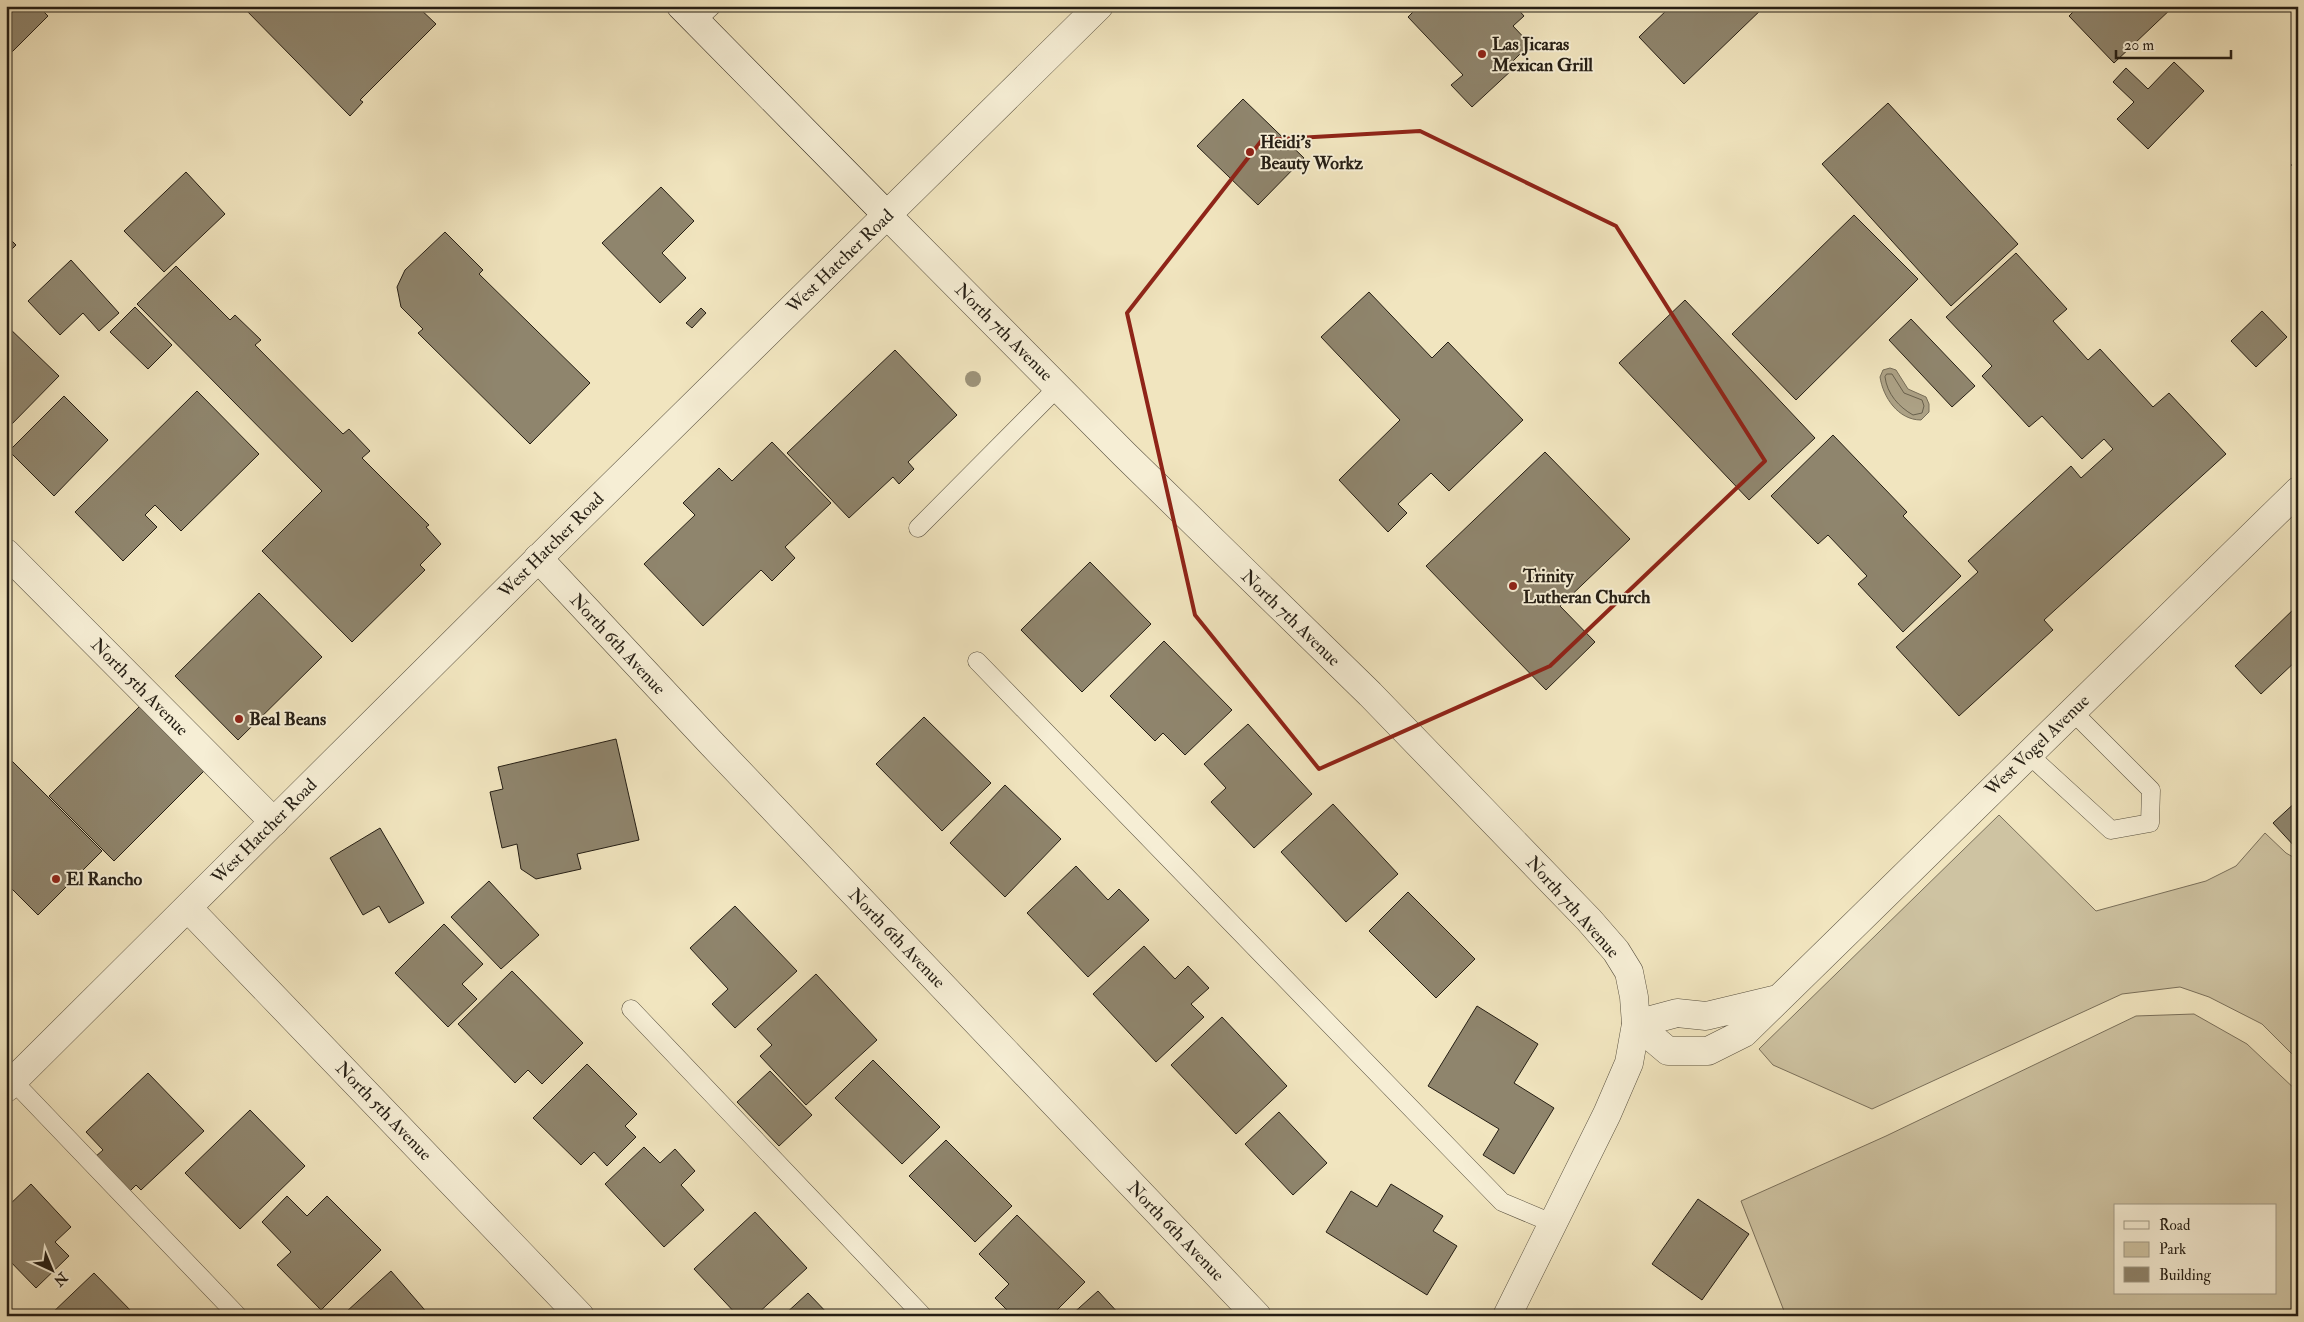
<svg xmlns="http://www.w3.org/2000/svg" width="2304" height="1322" font-family="'IM FELL Double Pica',serif">
	<style>
		.green { fill: #cec3a2; stroke: #7a705b; fill-rule: evenodd }
		.water { fill: #aca185; stroke: #766d58 }
		.lines { fill: none; stroke-linecap: round; stroke-linejoin: round }
		.shore { stroke: #68604c; stroke-width: 1 }
		.building { fill: #8f856d; stroke: #251e14 }
		.service-casing { stroke: #58503f; stroke-width: 19 }
		.minor-casing { stroke: #58503f; stroke-width: 29 }
		.tertiary-casing { stroke: #58503f; stroke-width: 29 }
		.secondary-casing { stroke: #251e14; stroke-width: 29 }
		.service { stroke: #f6eed5; stroke-width: 18 }
		.minor { stroke: #f6eed5; stroke-width: 28 }
		.tertiary { stroke: #f6eed5; stroke-width: 28 }
		.secondary { stroke: #f6eed5; stroke-width: 28 }
		.tree { fill: #9d9379 }
		.marked { fill: none; stroke: #8f2418; stroke-width: 4; stroke-linejoin: round }
		.poi-dot { fill: #8f2418; stroke: #f6eed5; stroke-width: 2 }
		.labels { text-anchor: middle; stroke-width: 4; stroke-linejoin: round; paint-order: stroke }
		.poi-label { font-size: 18px; font-weight: bold; fill: #251e14; stroke: #f6eed5; text-anchor: start }
		.street-label { font-size: 18px; fill: #251e14; stroke: #f6eed5 }
	</style>
	<rect width="100%" height="100%" fill="#f1e5bf"/>
	<filter id="stains"><feTurbulence type="fractalNoise" baseFrequency=".004" numOctaves="4"/><feColorMatrix values="0 0 0 0 .2 0 0 0 0 .09 0 0 0 0 .02 0 0 0 .5 -.17"/></filter>
	<radialGradient id="worn" r=".72"><stop offset=".6" stop-color="#630" stop-opacity="0"/><stop offset="1" stop-color="#630" stop-opacity=".3"/></radialGradient>
	<path class="green" d="M1999,815l97,96 110,-30 30,-15 29,-33 21,20 12,7v200l-36,-36 -53,-27 -29,-10 -58,7 -250,115 -99,-44 -14,-16z
		M2194,1014l53,30 51,48v224h-512l-45,-115 145,-65 250,-120zM2115,1206h160v87h-160z"/>
	<path class="water" d="M1890,368l6,2 12,19 18,8 3,7v8l-8,8c-23,0 -38,-23 -41,-43l3,-7z"/>
	<g class="lines">
		<path class="shore" d="M1887,374h5l12,19 18,7 2,6 -2,7 -9,2c-14,-8 -26,-21 -28,-38z"/>
	</g>
	<path class="building" d="M6,6h32l10,10 -42,42z
		M242,6h175l19,18 -76,76 3,2 -13,14z
		M1419,6h96l9,10 -11,10 17,18 -21,21 4,4 -41,38 -21,-22 12,-10 -55,-58z
		M1671,6h94l-81,78 -45,-47z
		M2079,6h95l-60,57 -45,-47z
		M2174,62l30,29 -56,58 -31,-30 17,-17 -21,-20 13,-14 22,21z
		M1243,99l61,59 -46,47 -61,-59z
		M1888,103l130,141 -67,62 -129,-142z
		M2298,159v13l-7,-7z
		M186,172l39,42 -61,58 -40,-41z
		M661,187l33,34 -32,32 24,25 -26,25 -58,-60z
		M1854,215l64,64 -122,121 -64,-66z
		M445,232l38,38 -4,4 111,109 -60,61 -112,-111 5,-4 -22,-22 -4,-20 8,-17z
		M6,235l10,10 -10,10z
		M2016,253l51,56 -14,12 35,39 12,-11 53,58 16,-14 57,61 -182,166 9,10 -94,86 -63,-69 82,-75 -10,-11 103,-95 10,12 32,-29 -9,-10 -22,20 -40,-43 -13,11 -47,-51 10,-10 -46,-49z
		M71,260l48,53 -20,18 -16,-18 -23,22 -32,-34z
		M176,266l54,54 5,-5 26,25 -6,5 88,89 6,-5 21,22 -8,7 67,67 -3,2 15,17 -21,21 5,5 -73,72 -90,-91 60,-60 -185,-187z
		M1369,292l63,66 16,-16 75,78 -74,71 -18,-18 -33,31 9,9 -19,19 -49,-52 61,-60 -79,-83z
		M1685,300l130,138 -66,62 -130,-137z
		M135,307l37,38 -24,24 -38,-37z
		M701,308l5,5 -14,15 -6,-5z
		M2262,311l25,26 -31,30 -25,-26z
		M1911,319l64,67 -23,21 -63,-67z
		M6,325l53,51 -53,54z
		M895,350l62,65 -49,47 6,7 -15,15 -6,-7 -44,41 -62,-65z
		M197,391l62,63 -78,77 -26,-26 -10,10 12,12 -34,34 -48,-49z
		M64,396l44,44 -54,56 -45,-45z
		M1833,435l74,77 -4,4 58,60 -58,56 -45,-48 9,-8 -39,-41 -10,9 -47,-48z
		M772,442l59,61 -46,44 10,11 -23,23 -11,-11 -58,56 -59,-62 51,-49 -12,-12 36,-35 13,13z
		M1545,452l85,87 -70,67 35,36 -49,48 -120,-124z
		M1090,562l61,62 -69,68 -61,-62z
		M259,593l63,64 -84,83 -63,-64z
		M2298,605v54l-37,35 -26,-28z
		M1164,641l68,69 -47,45 -22,-22 -8,8 -45,-45z
		M140,706l65,64 -91,91 -65,-65z
		M924,717l67,66 -49,48 -66,-67z
		M1248,724l64,70 -58,54 -43,-46 15,-14 -22,-24z
		M616,739l23,101 -62,14 4,15 -45,10 -15,-10 -4,-25 -15,4 -12,-56 13,-3 -5,-22z
		M6,755l96,96 -64,64 -32,-32z
		M1005,785l56,54 -56,58 -55,-54z
		M2298,800v47l-2,1 -23,-25z
		M1333,804l65,70 -52,48 -65,-70z
		M380,828l44,75 -35,20 -10,-17 -16,9 -33,-57z
		M1076,866l32,34 11,-11 30,31 -61,57 -61,-64z
		M489,881l50,54 -38,34 -50,-52z
		M1408,892l67,67 -39,39 -67,-67z
		M735,906l62,65 -62,57 -23,-24 16,-15 -38,-41z
		M444,924l39,40 -21,20 15,15 -29,28 -53,-54z
		M1144,946l31,33 13,-13 21,22 -18,16 13,13 -48,45 -63,-68z
		M512,971l71,72 -41,41 -14,-14 -13,13 -57,-59z
		M816,974l61,66 -71,65 -46,-49 12,-11 -15,-16z
		M1477,1006l61,38 -24,39 40,25 -40,66 -31,-19 16,-26 -71,-43z
		M1222,1017l65,69 -51,48 -65,-69z
		M873,1060l67,67 -38,37 -67,-66z
		M587,1064l50,50 -12,12 11,11 -29,29 -13,-14 -13,13 -48,-47z
		M770,1071l42,44 -33,31 -42,-44z
		M148,1073l56,58 -63,59 -5,-5 -7,7 -34,-35 8,-7 -17,-18z
		M250,1110l55,56 -65,63 -55,-56z
		M1279,1112l48,51 -34,32 -48,-51z
		M946,1140l66,66 -37,36 -66,-66z
		M644,1147l16,16 15,-14 20,22 -14,14 23,25 -40,37 -59,-63z
		M31,1184l40,43 -16,15 14,14 -33,32 -30,-31v-49z
		M1391,1184l52,32 -10,15 24,15 -30,49 -101,-63 25,-41 26,16z
		M287,1196l20,20 20,-20 54,54 -60,60 -44,-45 14,-13 -29,-30z
		M1698,1199l51,35 -47,66 -50,-36z
		M755,1212l52,56 -52,48h-17l-44,-47z
		M1017,1215l68,67 -34,34h-38l-18,-18 14,-14 -30,-30z
		M391,1271l39,45h-81l-3,-4z
		M94,1273l40,41 -2,2h-83z
		M1098,1291l23,25h-51z
		M808,1293l22,23h-47z"/>
	<g class="lines">
		<g class="service-casing">
			<path id="service" d="M696,21l16,-15
				M918,528l140,-141
				M977,661l525,541 50,21
				M2028,754l83,76 39,-7 1,-33 -79,-79
				M631,1009l292,307
				M13,1081l225,235"/>
		</g>
		<g class="minor-casing">
			<path id="minor" d="M6,553l268,269
				M538,558l174,186 545,572
				M188,908l392,408
				M1636,1024l32,27h40l36,-18 554,-542
				M1636,1024l41,-11 29,3 71,-17"/>
		</g>
		<g class="tertiary-casing">
			<path id="tertiary" d="M887,215l237,239 246,240 219,226 27,31 13,21 5,25 2,27 -7,39 -22,51 -100,202
				M6,1088l560,-557 533,-525"/>
		</g>
		<g class="secondary-casing">
			<path id="secondary" d="M681,6l206,209"/>
		</g>
		<use href="#service" class="service"/>
		<use href="#minor" class="minor"/>
		<use href="#tertiary" class="tertiary"/>
		<use href="#secondary" class="secondary"/>
	</g>
	<circle class="tree" cx="973" cy="379" r="8"/>
	<path class="marked" d="M1420,131l196,95 149,235 -215,205 -231,103 -124,-154 -68,-302 135,-173z"/>
	<g class="poi-dot">
		<circle cx="1482" cy="54" r="5"/>
		<circle cx="1250" cy="152" r="5"/>
		<circle cx="1513" cy="586" r="5"/>
		<circle cx="239" cy="719" r="5"/>
		<circle cx="56" cy="879" r="5"/>
	</g>
	<g class="labels">
		<g class="poi-label">
			<text x="1492" y="50">Las Jicaras<tspan x="1492" dy="21">Mexican Grill</tspan></text>
			<text x="1260" y="148">Heidi's<tspan x="1260" dy="21">Beauty Workz</tspan></text>
			<text x="1523" y="582">Trinity<tspan x="1523" dy="21">Lutheran Church</tspan></text>
			<text x="249" y="725">Beal Beans</text>
			<text x="66" y="885">El Rancho</text>
		</g>
		<g class="street-label">
			<text transform="translate(840 261) rotate(-44)" y="6">West Hatcher Road</text>
			<text transform="translate(1004 332) rotate(45)" y="6">North 7th Avenue</text>
			<text transform="translate(551 545) rotate(-45)" y="6">West Hatcher Road</text>
			<text transform="translate(1291 618) rotate(44)" y="6">North 7th Avenue</text>
			<text transform="translate(618 644) rotate(47)" y="6">North 6th Avenue</text>
			<text transform="translate(140 687) rotate(45)" y="6">North 5th Avenue</text>
			<text transform="translate(2037 745) rotate(-44)" y="6">West Vogel Avenue</text>
			<text transform="translate(264 831) rotate(-45)" y="6">West Hatcher Road</text>
			<text transform="translate(1573 907) rotate(48)" y="6">North 7th Avenue</text>
			<text transform="translate(897 938) rotate(46)" y="6">North 6th Avenue</text>
			<text transform="translate(384 1111) rotate(46)" y="6">North 5th Avenue</text>
			<text transform="translate(1176 1231) rotate(46)" y="6">North 6th Avenue</text>
		</g>
	</g>
	<rect width="2304" height="1322" fill="none" stroke="#f1e5bf" stroke-width="25"/>
	<rect x="8" y="8" width="2289" height="1307" fill="none" stroke="#251e14" stroke-width="2.5"/>
	<rect x="12" y="12" width="2279" height="1297" fill="none" stroke="#251e14"/>
	<rect x="2114" y="1204" width="162" height="90" fill="#f6eed5" stroke="#a29b88"/>
	<rect x="2124" y="1221" width="25" height="8" fill="#f6eed5" stroke="#a29b88"/>
	<text x="2159" y="1230" font-size="15" fill="#251e14">Road</text>
	<rect x="2124" y="1242" width="25" height="15" fill="#cec3a2" stroke="#a29b88"/>
	<text x="2159" y="1254" font-size="15" fill="#251e14">Park</text>
	<rect x="2124" y="1267" width="25" height="15" fill="#8f856d" stroke="#a29b88"/>
	<text x="2159" y="1280" font-size="15" fill="#251e14">Building</text>
	<g transform="translate(52 1270) rotate(136)" stroke="#f6eed5" stroke-width="4" paint-order="stroke">
	<path d="M0-4L9 19L0 12L-9 19Z" fill="#251e14"/>
	<text y="-8" font-size="14" font-weight="bold" text-anchor="middle" fill="#251e14">N</text>
	</g>
	<path d="M2116 50v8h115v-8" fill="none" stroke="#251e14" stroke-width="2.5"/>
	<text x="2124" y="50" font-size="15" fill="#251e14" stroke="#f6eed5" stroke-width="4" paint-order="stroke">20 m</text>
	<rect width="100%" height="100%" filter="url(#stains)"/>
	<rect width="100%" height="100%" fill="url(#worn)"/>
</svg>
